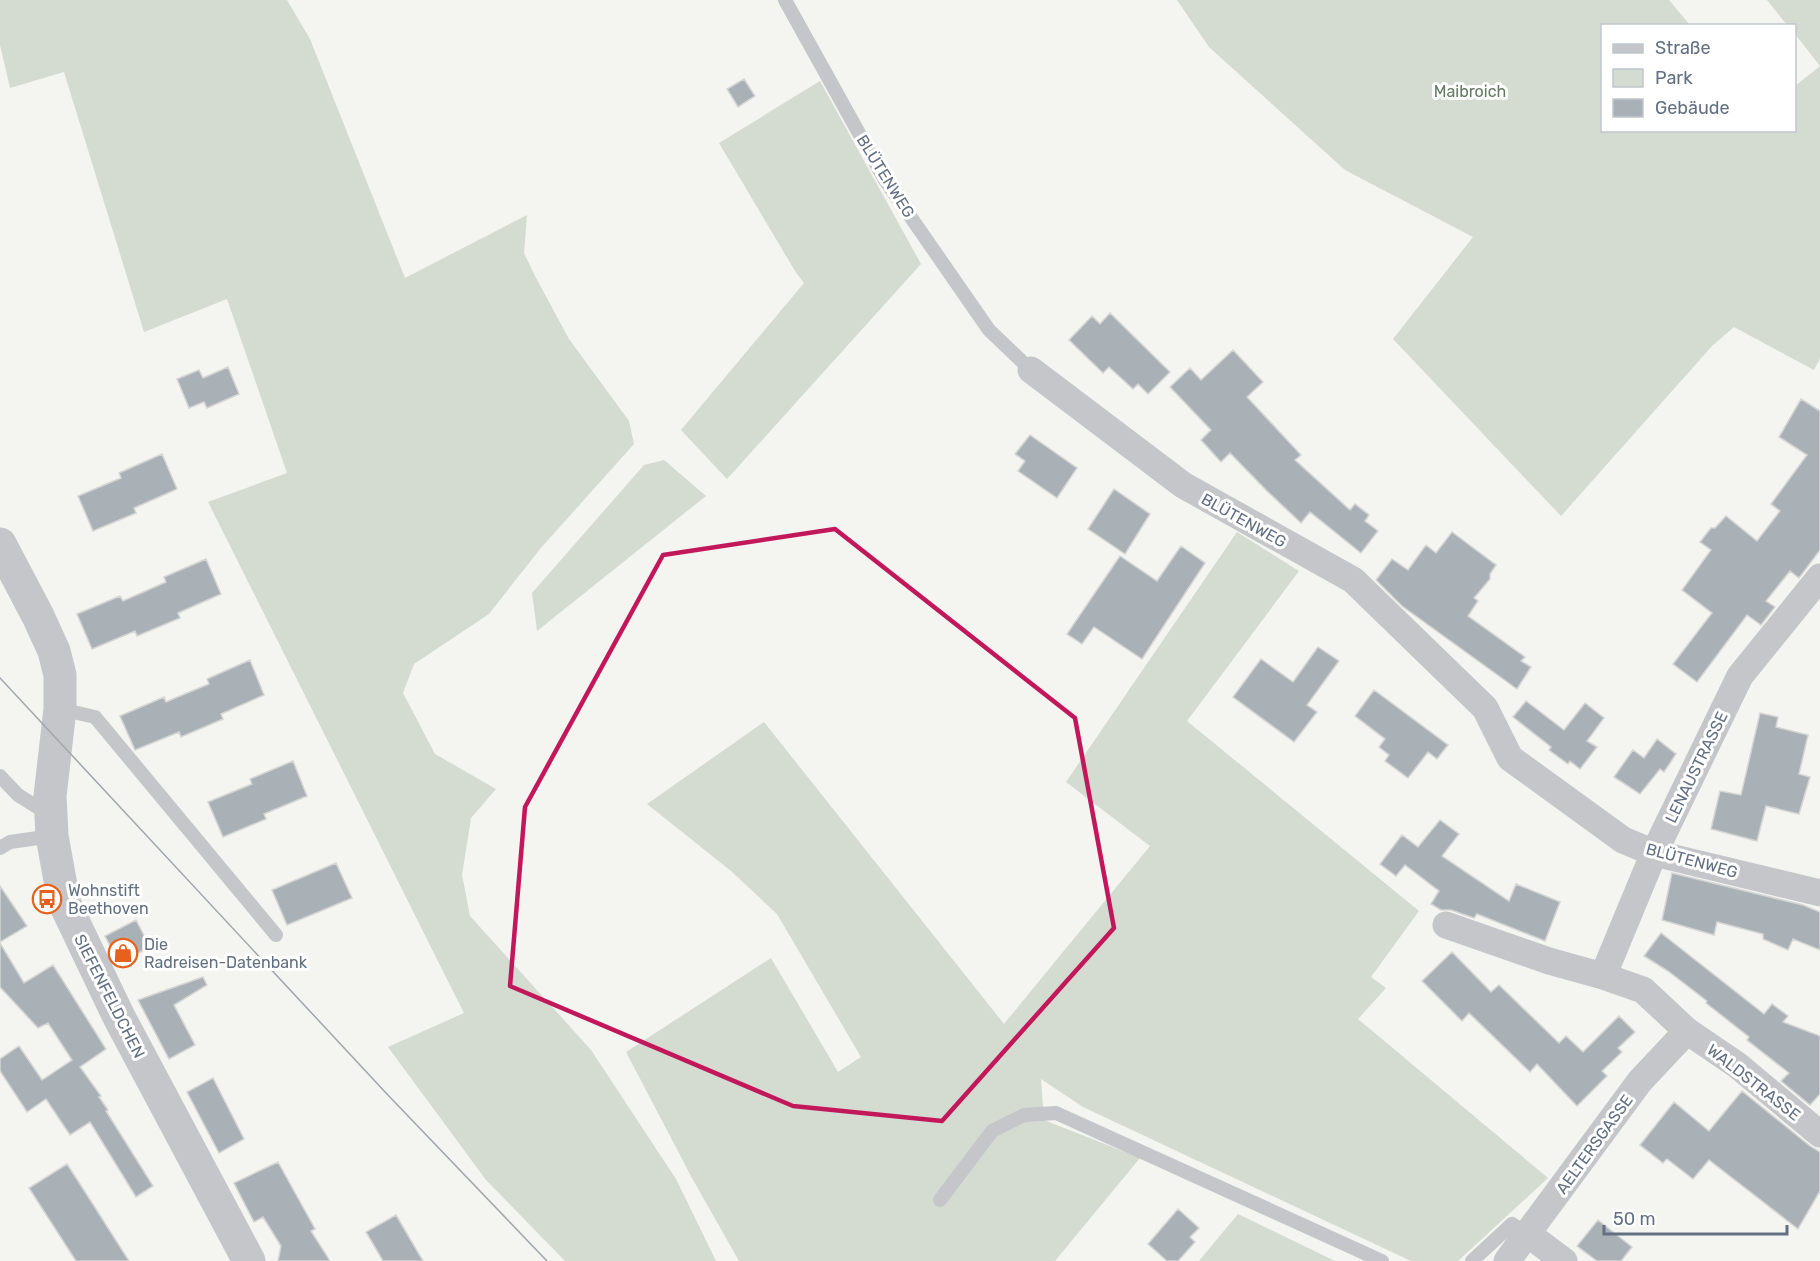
<svg xmlns="http://www.w3.org/2000/svg" width="1820" height="1261" font-family="Rubik,sans-serif">
	<style>
		.green { fill: #d4dbd1 }
		.building { fill: #a9b0b6; stroke: #d5d5d3; stroke-width: 1.5 }
		.lines { fill: none; stroke-linecap: round; stroke-linejoin: round }
		.service { stroke: #c4c6ca; stroke-width: 14 }
		.minor { stroke: #c4c6ca; stroke-width: 27 }
		.tertiary { stroke: #c4c6ca; stroke-width: 33 }
		.tram { stroke: #a1a6ad; stroke-width: 1.5 }
		.marked { fill: none; stroke: #c2185b; stroke-width: 4.5; stroke-linejoin: round }
		.labels { text-anchor: middle; stroke-width: 6; stroke-linejoin: round; paint-order: stroke }
		.park-label { font-size: 16px; fill: #637961; stroke: #fff }
		.street-label { font-size: 16px; fill: #627082; stroke: #fff }
		.poi-label { font-size: 16px; fill: #627082; stroke: #fff; text-anchor: start }
	</style>
	<rect width="100%" height="100%" fill="#f4f4f0"/>
	<path class="green" d="M0,0h287l23,39 95,239 122,-63 -3,38 11,23 34,63 60,82 5,23 -94,105 -51,65 -75,50 -11,29 32,61 61,35 -25,29 -9,57 8,41 121,134 85,129 40,82h-151l-79,-81 -98,-133 76,-34 -256,-511 79,-29 -60,-174 -83,33 -80,-260 -54,16 -10,-43z
		M1177,0h492l21,25 -88,1v104h192l1,-44 25,-20 -25,-32 -1,-8 -7,-1 -20,-25h53v358l-6,12 -80,-43 -22,19 -151,170 -168,-177 80,-102 -128,-67 -136,-123z
		M820,81l101,183 -194,215 -46,-49 123,-147 -9,-12 -76,-128z
		M664,460l42,36 -169,135 -5,-38 112,-128z
		M1237,532l62,39 -112,150 232,190 -48,66 15,11 -28,31 190,159 -90,83h-47l-328,-154 -42,-28 3,41 96,38 -85,103h-316l-47,-83 -66,-126 145,-94 67,114 23,-15 -84,-143 -46,-43 -84,-67 117,-82 240,302 146,-178 -84,-64z
		M1238,1214l97,47h-136z"/>
	<path class="building" d="M744,79l11,17 -17,11 -11,-18z
		M1110,313l60,59 -22,22 -10,-10 -5,5 -24,-22 -6,6 -34,-33 23,-24 8,8z
		M1233,350l30,32 -16,15 54,58 -6,5 55,50 5,-6 14,11 -4,6 13,10 -17,22 -51,-41 -9,11 -35,-33 -36,-37 -9,9 -20,-22 10,-10 -41,-43 20,-19 11,12z
		M228,367l11,27 -32,14 -3,-6 -15,6 -12,-29 22,-9 4,8z
		M1801,399l19,12v139l-21,28 -9,-7 -24,30 9,6 -14,18 -14,-10 -50,67 -24,-18 39,-51 -30,-23 29,-40 -11,-8 11,-14h4l11,-12 31,25 23,-30 -9,-7 36,-49 -28,-18z
		M1030,435l47,33 -20,30 -39,-27 7,-10 -10,-7z
		M162,454l15,35 -43,19 2,5 -43,18 -15,-35 43,-18 -2,-5z
		M1114,489l36,25 -25,40 -37,-25z
		M1452,532l44,33 -6,9v5l-16,19 4,3 -10,15 57,41 -4,4 10,6 -14,22 -115,-83 -26,-26 16,-21 16,11 18,-25 10,8z
		M1181,546l24,17 -63,96 -48,-32 -12,17 -15,-10 53,-78 37,25z
		M206,559l15,35 -43,19 2,5 -43,18 -2,-5 -43,18 -15,-35 43,-18 3,5 43,-19 -2,-5z
		M1318,647l21,14 -32,44 10,7 -23,30 -61,-45 28,-38 32,23z
		M250,660l14,35 -43,19 2,5 -42,18 -2,-5 -44,18 -15,-34 44,-19 2,5 21,-9 22,-9 -2,-5z
		M1374,690l74,55 -11,14 -9,-7 -20,26 -23,-17 4,-6 -10,-8 6,-8 -30,-23z
		M1526,701l38,29 21,-27 19,15 -17,23 10,6 -17,22 -10,-8 -2,3 -19,-14 2,-3 -38,-30z
		M1760,713l18,4 -2,10 32,8 -9,39 11,3 -11,37 -33,-8 -9,35 -46,-12 9,-38 21,4z
		M1657,739l19,15 -12,18 -4,-3 -20,25 -26,-17 19,-27 11,8z
		M293,761l14,35 -43,18 2,5 -43,18 -15,-35 44,-18 -2,-5z
		M1440,820l19,14 -17,22 67,45 7,-17 44,18 -15,39 -68,-27 -3,4 -23,-8h-10l-10,-6 8,-13 -34,-26 -9,11 -16,-12 22,-29 16,12z
		M336,863l16,35 -65,27 -15,-35z
		M1672,873l131,32 17,7v38l-27,-11 -5,11 -25,-11v-5l-46,-12 -3,13 -52,-15z
		M0,886l27,40 -27,16z
		M136,920l14,27 -31,16 -14,-27z
		M1661,933l103,81 8,-10 16,12 -5,6 37,14v58l-10,11 -29,-24 8,-8 -42,-33 2,-3 -43,-34 1,-2 -39,-30 -24,-15z
		M0,943l24,40 29,-18 53,84 -26,18 21,29 -2,1 9,13 -2,1 47,75 -17,11 -46,-75 -20,13 -24,-36 -19,13 -27,-41v-12l19,-13 23,34 30,-20 -24,-37 -10,5 -38,-41z
		M1452,952l39,40 8,-7 60,58 7,-7 17,16 36,-36 16,16 -17,16 4,4 -20,19 5,5 -30,30 -40,-42 -7,8 -61,-59 -7,8 -40,-40z
		M203,977l4,8 -33,20 21,40 -26,14 -31,-59z
		M213,1078l31,61 -25,14 -32,-61z
		M1742,1091l68,55 10,6v39l-22,38 -89,-69 -16,19 -26,-20 -4,4 -23,-18 34,-43 35,29z
		M278,1162l37,67 -4,2 19,30h-52l3,-15 -18,-29 -9,5 -20,-39z
		M67,1164l20,31 42,66h-53l-47,-73z
		M1178,1209l21,19 -9,9 5,5 -17,19h-11l-19,-17z
		M396,1215l27,46h-40l-17,-29z
		M1598,1220l34,27 -11,14h-24l-20,-15z"/>
	<g class="lines">
		<path class="service" d="M785,0l100,180 104,150 42,40
			M60,709l35,8 181,218
			M0,776l18,19 32,20
			M0,848l10,-6 42,-6
			M940,1200l52,-69 32,-16 32,-2 326,148
			M1472,1261l40,-37 16,10"/>
		<path class="minor" d="M1031,370l152,115 170,95 132,128 25,50 113,82 31,13 166,40
			M1446,925l103,36 54,15 40,14 44,41 50,34 83,69
			M1603,976l51,-123 86,-177 80,-99
			M1528,1234l36,27
			M1507,1261l133,-180 47,-50"/>
		<path class="tertiary" d="M0,544l38,72 16,35 6,24v34l-10,87 2,40 12,66 55,115 130,244"/>
		<path class="tram" d="M0,678l386,415 161,168"/>
	</g>
	<path class="marked" d="M835,529l240,189 39,210 -172,193 -149,-15 -283,-120 15,-179 138,-252z"/>
	<defs>
		<g id="bus-ring" transform="scale(1.5)"><circle r="9.5" fill="#fff" stroke="#e8611c" stroke-width="1.5"/><path d="M-5-6H5V4H4V6H2V4H-2V6H-4V4H-5ZM-3.5-4V0h7V-4ZM-3.5 1.2v1.5H-2V1.2ZM2 1.2v1.5H3.5V1.2Z" fill="#e8611c"/></g>
		<g id="shop-ring" transform="scale(1.5)"><circle r="9.5" fill="#fff" stroke="#e8611c" stroke-width="1.5"/><path d="M-5-2.5h2.3a2.7 3.5 0 0 1 5.4 0H5L5.5 6h-11ZM-1.5-2.5h3a1.5 2.3 0 0 0-3 0Z" fill="#e8611c"/></g>
	</defs>
	<g fill-rule="evenodd">
		<use href="#bus-ring" x="47" y="899"/>
		<use href="#shop-ring" x="123" y="953"/>
	</g>
	<g class="labels">
		<g class="park-label">
			<text x="1470" y="97">Maibroich</text>
		</g>
		<g class="street-label">
			<text transform="translate(886 176) rotate(58)" y="6">BLÜTENWEG</text>
			<text transform="translate(1244 520) rotate(29)" y="6">BLÜTENWEG</text>
			<text transform="translate(1696 767) rotate(-64)" y="6">LENAUSTRASSE</text>
			<text transform="translate(1692 860) rotate(15)" y="6">BLÜTENWEG</text>
			<text transform="translate(110 996) rotate(63)" y="6">SIEFENFELDCHEN</text>
			<text transform="translate(1754 1082) rotate(38)" y="6">WALDSTRASSE</text>
			<text transform="translate(1594 1144) rotate(-54)" y="6">AELTERSGASSE</text>
		</g>
		<g class="poi-label">
			<text x="68" y="896">Wohnstift<tspan x="68" dy="18">Beethoven</tspan></text>
			<text x="144" y="950">Die<tspan x="144" dy="18">Radreisen-Datenbank</tspan></text>
		</g>
	</g>
	<rect x="1601" y="24" width="195" height="108" fill="#ffffff" stroke="#c0c6cd" stroke-width="1.5"/>
	<rect x="1613" y="44" width="30" height="9" fill="#c4c6ca" stroke="#c0c6cd" stroke-width="1.5"/>
	<text x="1655" y="54" font-size="18" fill="#627082">Straße</text>
	<rect x="1613" y="69" width="30" height="18" fill="#d4dbd1" stroke="#c0c6cd" stroke-width="1.5"/>
	<text x="1655" y="84" font-size="18" fill="#627082">Park</text>
	<rect x="1613" y="99" width="30" height="18" fill="#a9b0b6" stroke="#c0c6cd" stroke-width="1.5"/>
	<text x="1655" y="114" font-size="18" fill="#627082">Gebäude</text>
	<path d="M1604 1225v9h183v-9" fill="none" stroke="#627082" stroke-width="3"/>
	<text x="1613" y="1225" font-size="18" fill="#627082" stroke="#ffffff" stroke-width="4.5" paint-order="stroke">50 m</text>
</svg>
